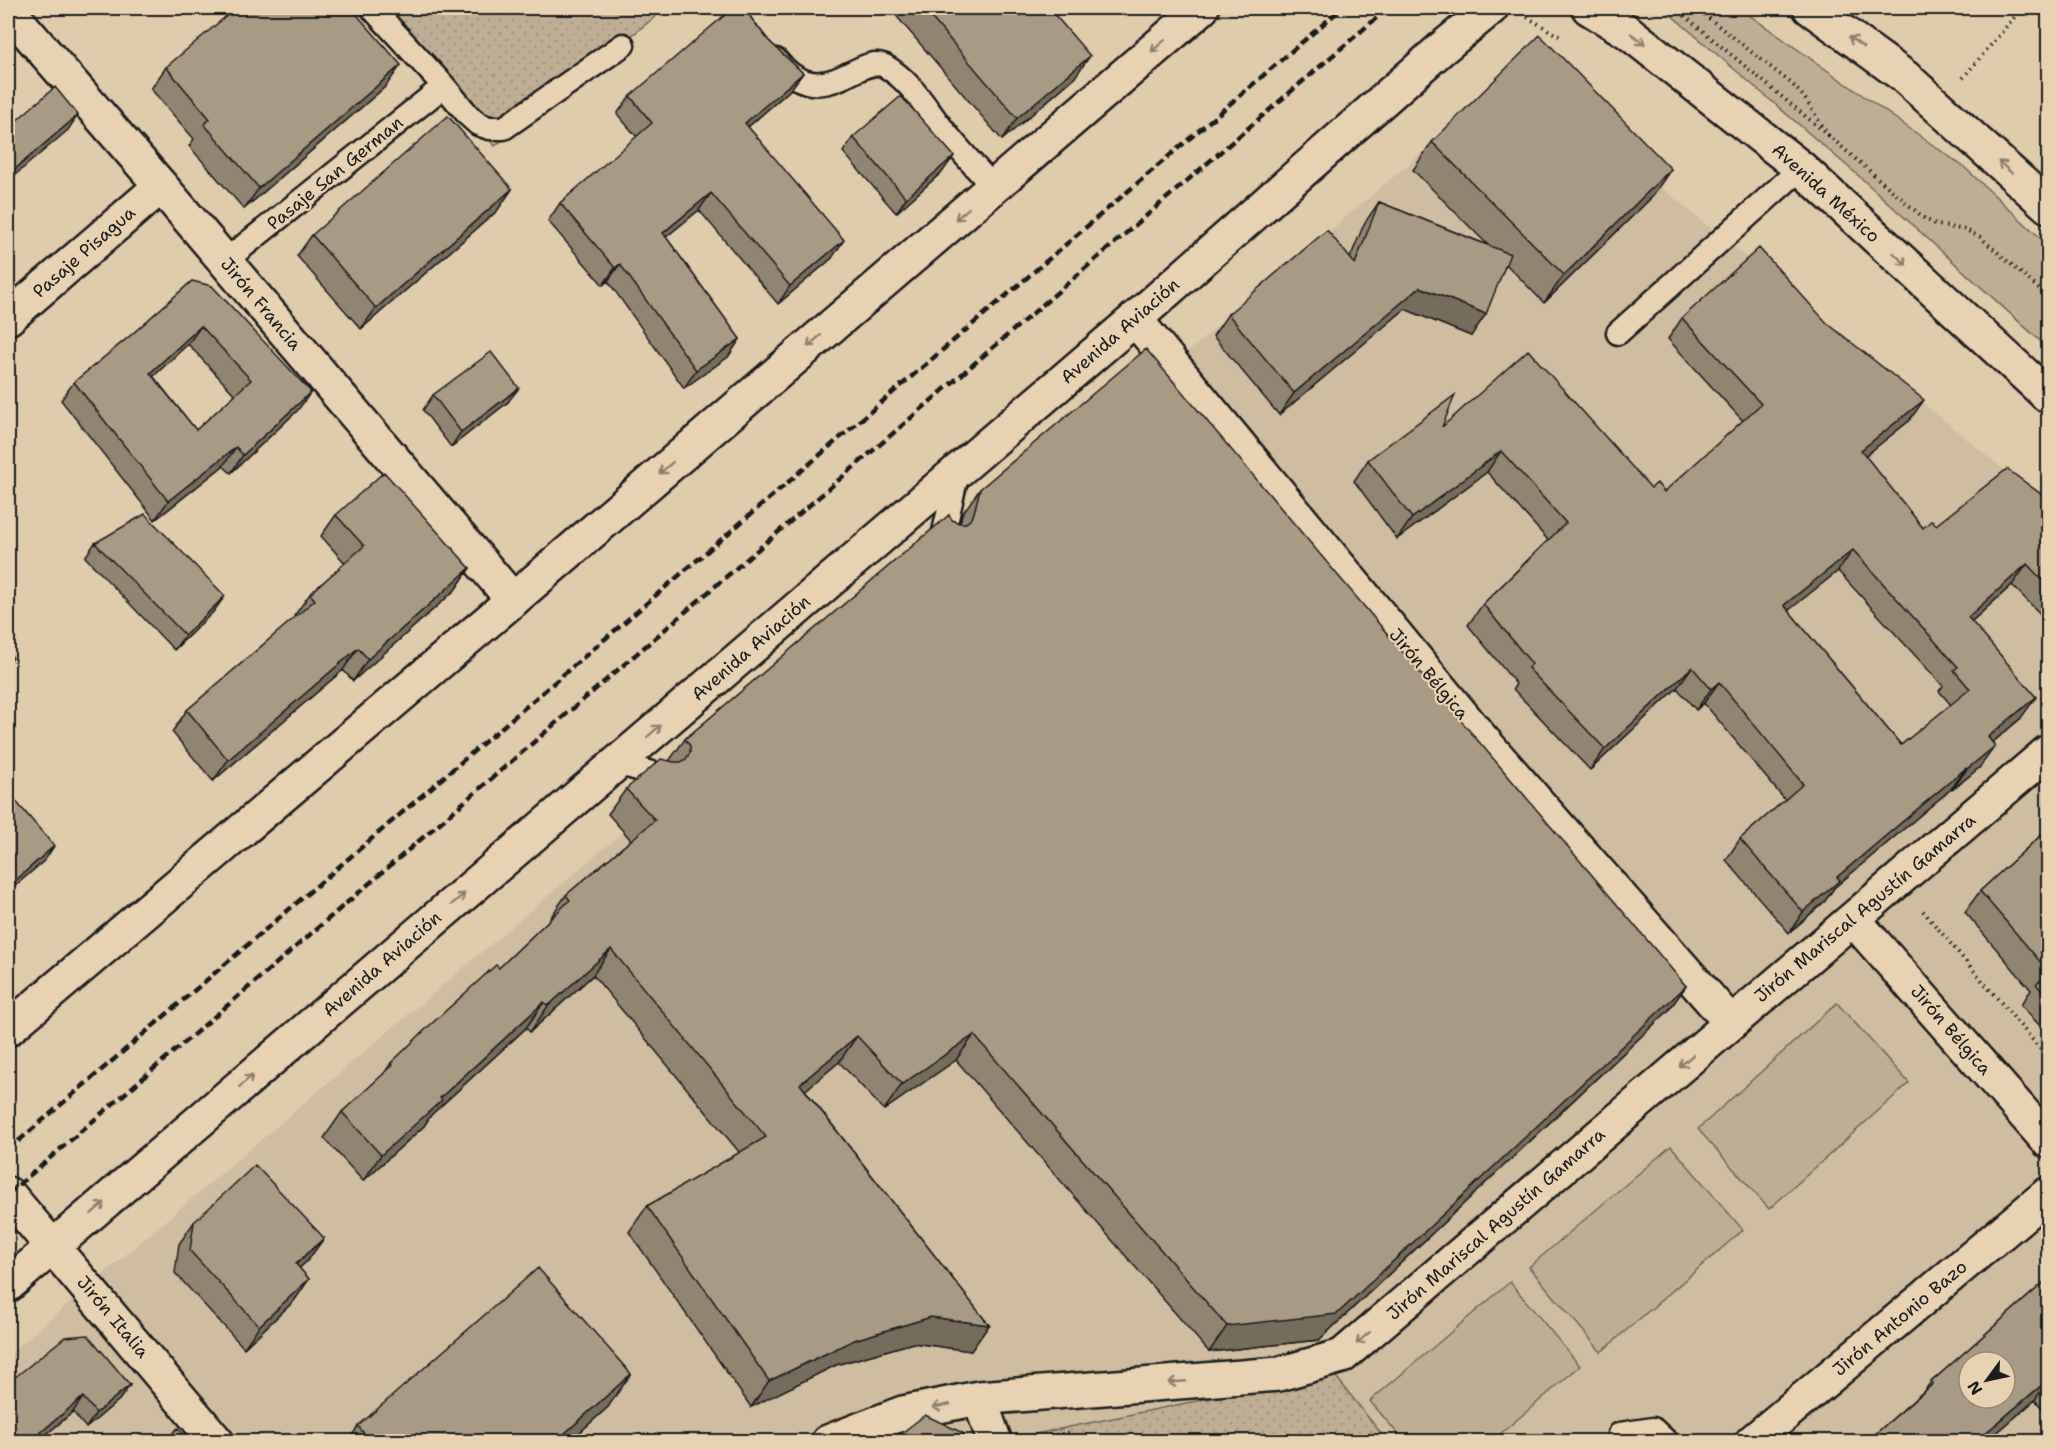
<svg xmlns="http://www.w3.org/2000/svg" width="2056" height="1449" font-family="'Shantell Sans',sans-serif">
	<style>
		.built { fill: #d0bc9f; fill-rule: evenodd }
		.green { fill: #c0ae94; stroke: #6e6558; stroke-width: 1.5 }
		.park { fill: url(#park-dots); stroke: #6e6558; stroke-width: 1.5 }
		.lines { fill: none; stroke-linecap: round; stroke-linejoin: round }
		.lane-casing { stroke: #1c1c1c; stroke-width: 27 }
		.street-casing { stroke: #1c1c1c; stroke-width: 38 }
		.primary-casing { stroke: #1c1c1c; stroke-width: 38 }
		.path { stroke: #1c1c1c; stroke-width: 4; stroke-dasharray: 1.5 4.5; stroke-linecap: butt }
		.lane { stroke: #e8d2b1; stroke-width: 22 }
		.street { stroke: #e8d2b1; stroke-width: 33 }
		.primary { stroke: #e8d2b1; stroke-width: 33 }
		.rail { stroke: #1c1c1c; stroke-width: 4.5; stroke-dasharray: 9 4.5; stroke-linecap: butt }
		.wall { fill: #918471; stroke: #1c1c1c; stroke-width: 1.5; fill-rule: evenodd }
		.shaded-wall { fill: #766c5c; stroke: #1c1c1c; stroke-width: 1.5 }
		.building { fill: #a99a83; stroke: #1c1c1c; stroke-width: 1.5; fill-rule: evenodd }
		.oneway { stroke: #8c806e }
		.labels { text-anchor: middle; stroke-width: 4.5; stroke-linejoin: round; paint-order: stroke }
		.street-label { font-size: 18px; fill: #1c1c1c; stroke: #e8d2b1 }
	</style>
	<defs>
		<pattern id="park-dots" width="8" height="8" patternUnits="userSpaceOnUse" patternTransform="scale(1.5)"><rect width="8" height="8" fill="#c0ae94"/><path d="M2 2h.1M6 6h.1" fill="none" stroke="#a4957f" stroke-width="1.8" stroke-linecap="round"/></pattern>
	</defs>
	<rect width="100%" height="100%" fill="#e0cbab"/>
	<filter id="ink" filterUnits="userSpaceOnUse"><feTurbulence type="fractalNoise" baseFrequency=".0167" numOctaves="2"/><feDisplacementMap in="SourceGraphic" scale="12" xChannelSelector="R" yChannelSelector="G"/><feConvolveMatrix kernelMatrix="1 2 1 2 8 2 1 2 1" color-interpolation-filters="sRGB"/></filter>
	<g filter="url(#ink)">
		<path class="built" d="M1519,70l529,436v935l-2040,1v-87zM1969,1362h36v36h-36z"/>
		<path class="green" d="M1663,8h76l225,159 84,78v103l-188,-171z
			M1837,1003l72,80 -140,126 -71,-80z
			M1671,1146l72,84 -142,122 -72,-85z
			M1510,1282l70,84 -88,75h-88l-34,-40z"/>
		<path class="park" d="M369,8h297l-171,138z
			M1333,1373l54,68 -368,1 2,-5z"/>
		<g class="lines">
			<g class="lane-casing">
				<path id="lane" d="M372,8l72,78 25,30 9,8 11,4h15l119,-83
					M776,60c47,56 83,-8 109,6 28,16 45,49 65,72 14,17 29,33 43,49
					M225,261l219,-175
					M1618,333l183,-165
					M943,536l15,-65
					M616,763l43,12
					M1620,1434l33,-5 14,13"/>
			</g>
			<g class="street-casing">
				<path id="street" d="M8,10l153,176 352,414
					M8,318l153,-132
					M1135,319l346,419 250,285
					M1853,919l195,222
					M8,1194l209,248
					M979,1398l16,44
					M828,1442l75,-29 76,-15 300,-24 63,-18 706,-604
					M1752,1442l296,-248"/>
			</g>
			<g class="primary-casing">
				<path id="primary" d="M1589,8l39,24 173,136 247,228
					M1810,8l95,69 143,129
					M8,1029l505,-429 689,-592
					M8,1285l1127,-966 306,-270 50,-41"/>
			</g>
			<path class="path" d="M1675,8l153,127 -24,-38 -12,-13 -96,-76
				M1527,17l35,21
				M1963,78l59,-70
				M1828,135l97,84 12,6 29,5 14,7 68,60
				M1923,911l125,147
				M1032,1440l40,-8"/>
			<use href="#lane" class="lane"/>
			<use href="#street" class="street"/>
			<use href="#primary" class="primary"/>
			<path class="rail" d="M8,1150l1334,-1142
				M8,1194l1380,-1186"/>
		</g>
		<path class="wall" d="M896,8h133l46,69 -73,63 -109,-128z
			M751,18l18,23 34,32 -13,17 -42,37 84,131 -54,46 -79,-94 -33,27 74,102 -12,18 -44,31 -76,-107 -5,4 -55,-64 12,-18 77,-66 -20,-23 13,-18z
			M166,67l220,19 -142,123 -55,-63 5,-7 -43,-50z
			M853,137l90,34 -47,42 -53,-61z
			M1432,142l220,55 -108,106 -38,-39 -35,72 -66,-27 -126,106 -66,-79 15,-22 122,-56 14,-34 15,-22 109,43 -75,-75z
			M512,189l-15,22 -136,118 -64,-73 15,-21z
			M192,281l106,129 -67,63 -8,-7 -68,54 -94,-120 13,-18 56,-46zM188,344l47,51 -39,35 -43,-54z
			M1682,318l227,103 -44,35 58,72 126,-28v123l-37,-38 -40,36 49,97 -29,25 -12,24 -28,23 -1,-1 -117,99 -9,13 -36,32 -63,-73 14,-21 45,-39 -81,-97 -8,7 -19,-22 -87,82 -77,-81 3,-5 -48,-59 15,-21 65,-64 -61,-68 -90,67 -43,-58 14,-21 74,-33 222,65 79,-71 -75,-82zM1838,571l105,115 -4,5 12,14 -50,40 -113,-135z
			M433,395l75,7 -57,45 -28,-37z
			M980,489l706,497 -18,25 -349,329 -110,12 -253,-292 -72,50 -45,-48 -34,28 184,235 -18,26 -58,-8 -77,22 -85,42 -122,-175 18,-26 93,-53 -147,-178 -63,57 -4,-4 -95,87 -7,11 -61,55 -39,-43 18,-26 41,-37 8,-12 108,-95 49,-47 18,-26 65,-55 -23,-26 18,-25 43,-28 16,-22 267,-219 8,3 2,-9z
			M336,515l134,53 -15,22 -102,91 -10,-11 -130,111 -41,-49 15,-22 109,-93 -2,-1 16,-22 35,-31 -24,-27z
			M95,543l119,68 -40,39 -89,-93z
			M2049,828v208l-28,-31 10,-15 -66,-78 15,-21z
			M194,1222l130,16 -16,22 -9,8 10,11 -15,22 -50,47 -69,-75 4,-29z
			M2049,1278v138l-14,-16 -49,42h-120l58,-51 7,-9z
			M8,1383l122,2 -11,15 -33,28 -13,-16 -36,30h-29z
			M608,1407l-39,35h-221l10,-16z"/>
		<path class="shaded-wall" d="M1090,56l-15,21 -73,63 15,-22z
			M401,65l-15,21 -142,123 15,-21z
			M803,73l-13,17 -57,50 12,-17z
			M78,115l-10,15 -60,51v-6z
			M954,156l-11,15 -47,42 10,-15z
			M1671,169l-19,28 -108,106 20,-28z
			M512,189l-15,22 -136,118 15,-21z
			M711,193l-12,17 -49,40 13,-17z
			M844,240l-12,18 -54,46 12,-18z
			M620,264l-12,17 -5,4 12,-17z
			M1420,287l66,27 -15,22 -66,-27 -126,106 15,-22z
			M201,326l-13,18 -50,47 12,-18z
			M740,339l-12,18 -44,31 12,-18z
			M519,388l-11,14 -57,45 10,-15z
			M311,392l-13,18 -67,63 12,-18z
			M1924,400l-15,21 -63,50 15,-21z
			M236,447l-13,19 -68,54 13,-19z
			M1501,451l-14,21 -90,67 15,-21z
			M1853,550l-15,21 -69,55 15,-21z
			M2027,564l-15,21 -59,53 15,-21z
			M470,568l-15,22 -102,91 15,-22z
			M225,596l-11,15 -40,39 11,-15z
			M358,648l-15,22 -130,111 15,-21z
			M1692,667l-15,21 -87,82 15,-21z
			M1719,682l-15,21 -8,7 15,-21z
			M2036,697l-15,21 -47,40 14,-21z
			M1995,746l-15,21 -28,23 15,-21z
			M1966,768l-15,21 -117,99 -9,13 -36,32 14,-21 34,-35z
			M54,846l-9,14 -37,32v-5z
			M611,949l-18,26 -63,57 18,-26z
			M1686,986l-18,25 -349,329 -110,12 18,-26z
			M544,1002l-18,26 -95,87 -7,11 -61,55 18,-26 59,-57z
			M974,1035l-18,25 -72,50 18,-26z
			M857,1036l-18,26 -57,48 18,-26z
			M324,1238l-16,22 -27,26 15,-22z
			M309,1279l-15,22 -50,47 15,-22z
			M931,1317l58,8 -18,26 -58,-8 -77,22 -85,42 18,-26 85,-41z
			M631,1374l-23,33 -39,35h-14z
			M2049,1379l-14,21 -49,42h-11z
			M130,1385l-11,15 -33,28 10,-15z
			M83,1397l-10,15 -36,30h-8z"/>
		<path class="building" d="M236,8h115l50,57 -142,123 -55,-64 6,-5 -44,-52z
			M733,8h14l4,10 18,23 34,32 -58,50 99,117 -54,46 -79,-93 -48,40 77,106 -44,31 -76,-106 -5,4 -55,-65 92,-80 -22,-27z
			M923,8h106l2,1 2,-1h16l41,48 -73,62z
			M1540,35l131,134 -107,106 -132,-133z
			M55,87l23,28 -70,60v-47z
			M901,96l53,60 -48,42 -53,-61z
			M448,116l64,73 -136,119 -64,-73z
			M1379,202l131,52 -24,60 -66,-27 -126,106 -66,-79 99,-84 28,34z
			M1759,248l68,75 97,77 -63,50 62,78 9,-8 4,5 71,-56 42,31v87l-22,-23 -59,53 68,80 -48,40 7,9 -28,23 -1,-1 -129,109 3,3 -37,32 -63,-73 63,-55 -84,-102 -8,7 -19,-22 -87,82 -77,-81 4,-4 -49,-60 83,-81 -65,-72 -89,67 -44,-58 87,-65 -13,32 86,-77 123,138 6,-5 7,9 97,-88 -79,-86zM1853,550l105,117 -4,3 16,19 -69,56 -117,-140z
			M192,281l20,5 99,106 -68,63 -7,-8 -68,54 -94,-119 56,-46zM201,326l50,54 -55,50 -46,-57z
			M1146,349l540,637 -349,328 -110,12 -253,-291 -72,49 -45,-48 -57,48 189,241 -58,-8 -77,23 -85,41 -122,-175 119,-69 -155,-188 -63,57 -4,-4 -104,96 2,2 -61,55 -39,-43 51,-47 -2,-2 37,-36 68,-62 3,3 71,-68 -4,-5 89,-75 -29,-31 35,-30 13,3h7l5,-3 4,-6v-7l-5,-7 264,-224 3,5 7,3h7l4,-3 4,-7 6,-24z
			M491,352l28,36 -58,44 -28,-37z
			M384,472l86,96 -102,91 -10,-11 -130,112 -41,-50 128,-110 -5,-6 54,-48 -28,-31z
			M145,514l80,82 -40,39 -90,-92z
			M8,651l5,7 -5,5z
			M8,792l46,54 -46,41z
			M2049,828v144l-69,-81z
			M2049,973v25l-13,-14z
			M255,1165l69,73 -28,26 13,15 -50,47 -69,-75 4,-29z
			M538,1268l93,106 -76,68h-184l-13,-16z
			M2049,1278v101l-74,63h-109l67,-58 -2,-2zM1969,1362h36v36h-36z
			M88,1335l42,50 -34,28 -13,-16 -54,45h-15l-6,-9v-50l57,-46z
			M925,1415l38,18 4,9h-77z
			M178,1428l12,14h-27z"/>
		<defs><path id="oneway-shaft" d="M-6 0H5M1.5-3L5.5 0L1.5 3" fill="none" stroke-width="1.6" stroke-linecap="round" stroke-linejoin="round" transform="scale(1.5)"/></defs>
		<g class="oneway">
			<use href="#oneway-shaft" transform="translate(1638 39) rotate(38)"/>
			<use href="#oneway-shaft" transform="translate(1856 42) rotate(-144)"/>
			<use href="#oneway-shaft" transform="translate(1158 46) rotate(139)"/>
			<use href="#oneway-shaft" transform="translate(2005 167) rotate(-138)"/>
			<use href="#oneway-shaft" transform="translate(962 214) rotate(139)"/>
			<use href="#oneway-shaft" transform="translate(1900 259) rotate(43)"/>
			<use href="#oneway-shaft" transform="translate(814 341) rotate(139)"/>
			<use href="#oneway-shaft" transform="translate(666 468) rotate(139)"/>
			<use href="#oneway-shaft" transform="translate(654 731) rotate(-41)"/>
			<use href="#oneway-shaft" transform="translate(458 899) rotate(-41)"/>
			<use href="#oneway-shaft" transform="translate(1686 1061) rotate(139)"/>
			<use href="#oneway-shaft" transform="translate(246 1081) rotate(-41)"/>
			<use href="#oneway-shaft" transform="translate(98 1208) rotate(-41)"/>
			<use href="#oneway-shaft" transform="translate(1363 1338) rotate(139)"/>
			<use href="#oneway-shaft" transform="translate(1177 1382) rotate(175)"/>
			<use href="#oneway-shaft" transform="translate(941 1406) rotate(169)"/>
		</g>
	</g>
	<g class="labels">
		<g class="street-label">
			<text transform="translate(335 173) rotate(-39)" y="6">Pasaje San German</text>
			<text transform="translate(1826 193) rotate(42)" y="6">Avenida México</text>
			<text transform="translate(84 252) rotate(-41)" y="6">Pasaje Pisagua</text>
			<text transform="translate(261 304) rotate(50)" y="6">Jirón Francia</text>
			<text transform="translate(1120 331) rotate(-41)" y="6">Avenida Aviación</text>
			<text transform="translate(751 648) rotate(-41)" y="6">Avenida Aviación</text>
			<text transform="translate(1429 674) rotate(50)" y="6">Jirón Bélgica</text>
			<text transform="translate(1865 908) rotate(-40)" y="6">Jirón Mariscal Agustín Gamarra</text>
			<text transform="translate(382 964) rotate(-41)" y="6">Avenida Aviación</text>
			<text transform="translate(1951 1030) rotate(49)" y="6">Jirón Bélgica</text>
			<text transform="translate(1496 1224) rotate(-41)" y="6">Jirón Mariscal Agustín Gamarra</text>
			<text transform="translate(113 1317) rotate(50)" y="6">Jirón Italia</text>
			<text transform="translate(1900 1318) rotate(-40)" y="6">Jirón Antonio Bazo</text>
		</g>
	</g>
	<rect width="2056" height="1449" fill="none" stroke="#e8d2b1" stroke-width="30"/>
	<rect x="15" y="15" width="2026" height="1419" fill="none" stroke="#1c1c1c" stroke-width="2" filter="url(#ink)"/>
	<g transform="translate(1987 1380) rotate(237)"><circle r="28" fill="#e8d2b1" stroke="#968975" stroke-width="1.5"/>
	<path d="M0-4.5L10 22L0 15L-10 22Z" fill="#1c1c1c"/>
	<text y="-9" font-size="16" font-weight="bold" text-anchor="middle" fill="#1c1c1c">N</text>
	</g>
</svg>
